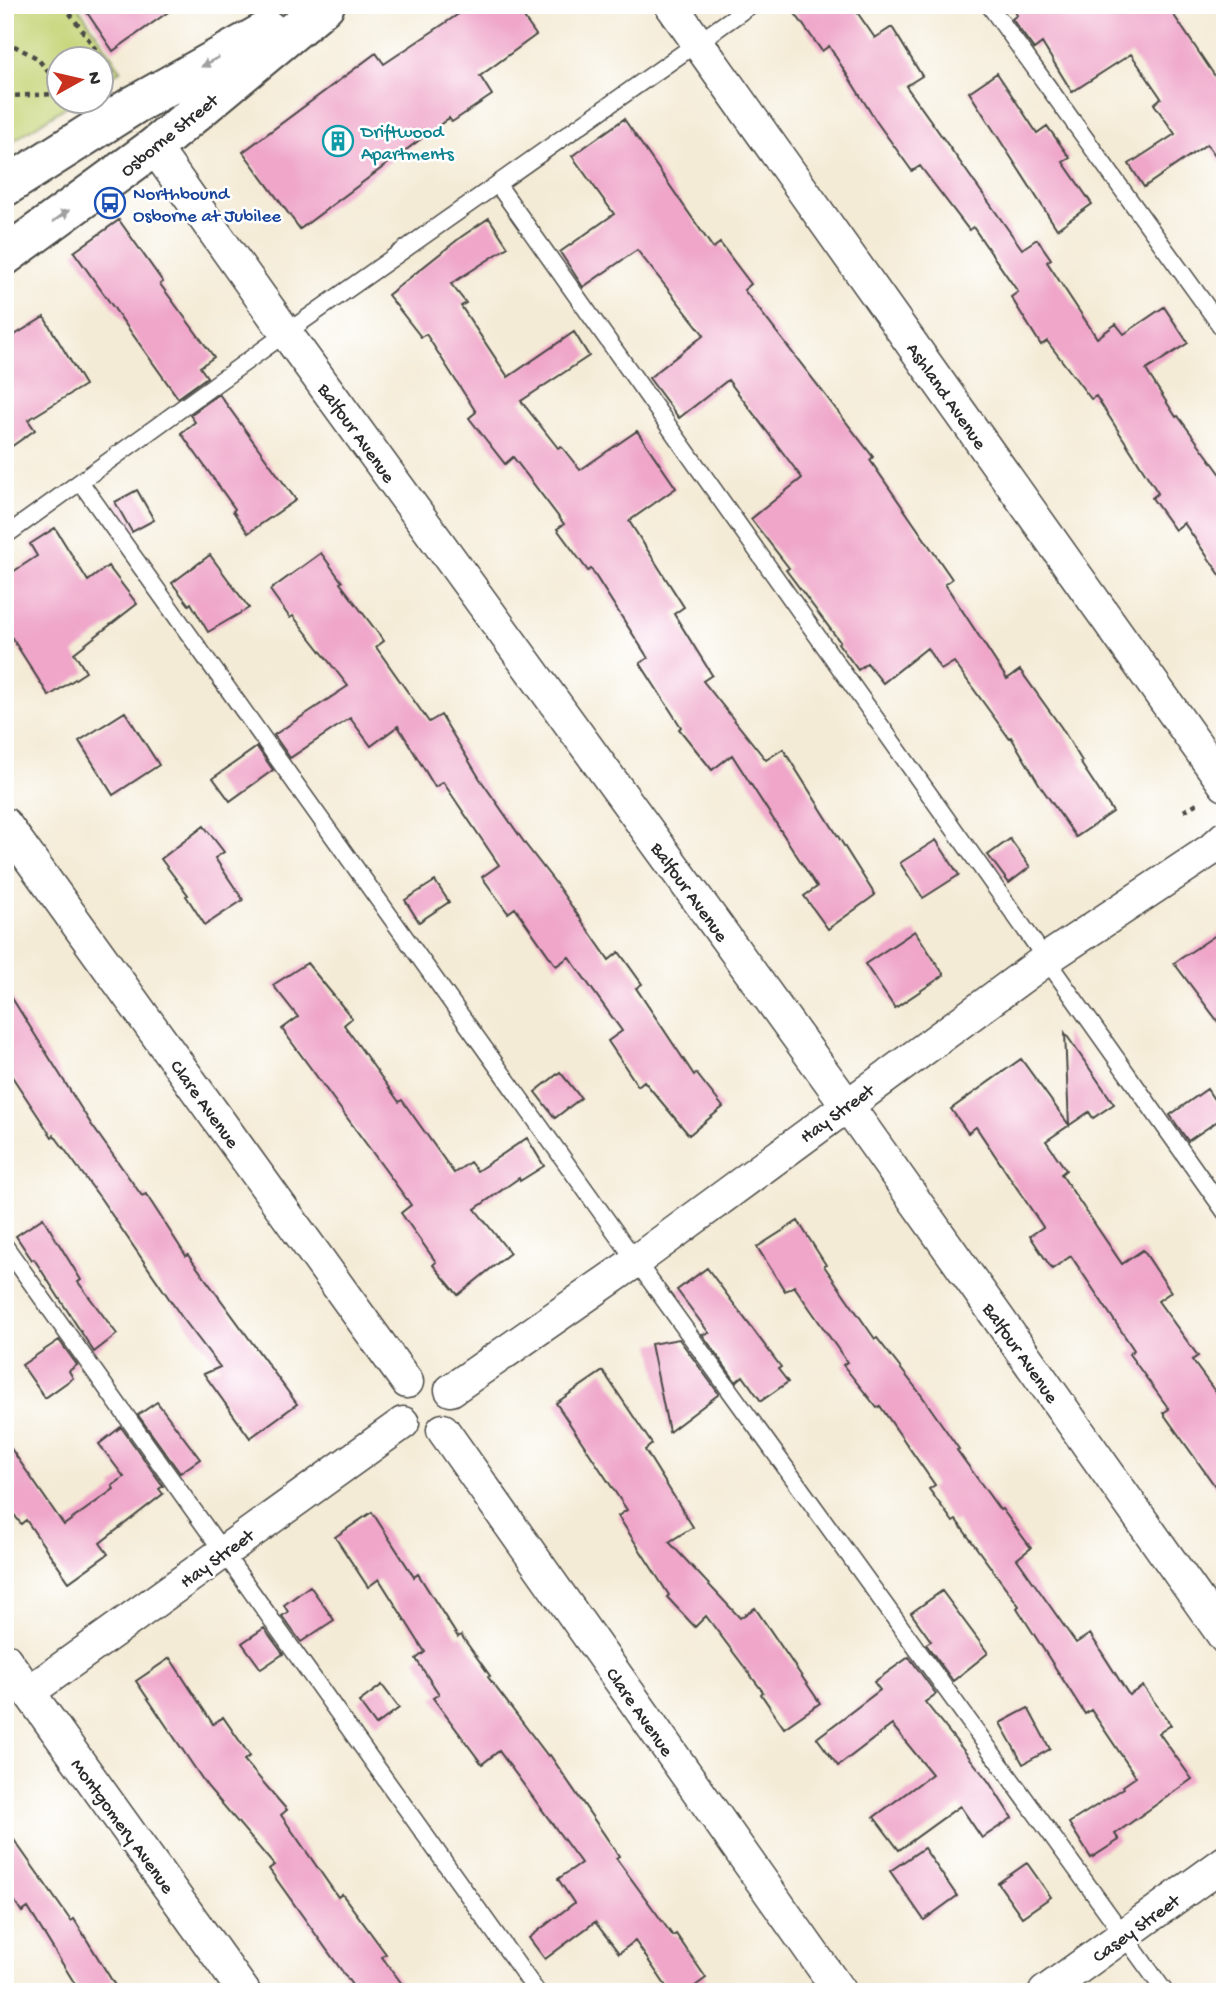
<svg xmlns="http://www.w3.org/2000/svg" width="1230" height="1997" font-family="'Gochi Hand',sans-serif">
	<style>
		.green { fill: #c5d476; stroke: #788050; stroke-width: 2 }
		.building { fill: #efa6c9 }
		.lines { fill: none; stroke-linecap: round; stroke-linejoin: round }
		.service-casing { stroke: #494845; stroke-width: 19 }
		.minor-casing { stroke: #494845; stroke-width: 35 }
		.secondary-casing { stroke: #494845; stroke-width: 42 }
		.path { stroke: #494845; stroke-width: 4.5; stroke-dasharray: 5 5; stroke-linecap: butt }
		.service { stroke: #fff; stroke-width: 16 }
		.minor { stroke: #fff; stroke-width: 32 }
		.secondary { stroke: #fff; stroke-width: 38 }
		.oneway { fill: #a0a0a0 }
		.labels { text-anchor: middle; stroke-width: 5; stroke-linejoin: round; paint-order: stroke }
		.culture-label { font-size: 19px; fill: #0d838f; stroke: #fff; text-anchor: start }
		.street-label { font-size: 19px; fill: #2b2b2b; stroke: #fff }
		.transit-label { font-size: 19px; fill: #164399; stroke: #fff; text-anchor: start }
	</style>
	<rect width="100%" height="100%" fill="#fff"/>
	<filter id="ink" filterUnits="userSpaceOnUse"><feTurbulence type="fractalNoise" baseFrequency=".0143" numOctaves="2"/><feDisplacementMap in="SourceGraphic" scale="14" xChannelSelector="R" yChannelSelector="G"/><feConvolveMatrix kernelMatrix="1 2 1 2 8 2 1 2 1" color-interpolation-filters="sRGB"/></filter>
	<filter id="wash" filterUnits="userSpaceOnUse"><feTurbulence type="fractalNoise" baseFrequency=".00686" numOctaves="4" result="noise"/><feDisplacementMap in="SourceGraphic" scale="28" xChannelSelector="R" yChannelSelector="G"/><feGaussianBlur stdDeviation="1.57" result="paint"/><feColorMatrix in="noise" values="0 0 0 0 0 0 0 0 0 0 0 0 0 0 0 0 0 1.4 0 .05"/><feComposite in="paint" operator="in"/></filter>
	<g filter="url(#wash)">
		<rect width="100%" height="100%" fill="#f4ebd6"/>
		<path class="green" d="M5,5h72l44,65 -19,13v-23h-42v42h13l-68,44z"/>
		<g id="blocks">
			<path class="building" d="M82,5h96l-65,46z
				M472,5h43l21,30 -56,41 12,19 -40,27 -3,-4 -149,111 -57,-77 133,-99 8,11z
				M789,5h63l23,33 17,-11 30,49 -16,10 116,163 15,-10 14,20 -4,3 50,76 19,-14 8,10 40,-27 24,36 -42,27 30,47 2,-1 47,64v102l-41,-59 -9,7 -23,-32 6,-5 -62,-97 -5,3 -44,-58 -6,4 -30,-48 7,-5 -45,-65 -4,3 -49,-64 -8,5 -36,-50 -47,-75 -7,5z
				M1010,5h157l58,86v78l-18,-25 -63,43 -15,-23 46,-30 -21,-30 7,-6 -30,-44 -59,38 -30,-49 -8,6 -22,-30 5,-4z
				M997,73l40,60 10,-7 23,32 -7,4 29,42 -35,25 -88,-137z
				M624,119l89,129 7,-5 31,41 -7,6 129,167 -3,3 82,119 -7,5 62,95 13,-9 41,57 21,34 -2,1 33,50 -37,25 -35,-50 -30,-50 -2,1 -55,-76 -13,8 -14,-22 -44,35 -16,-20 -9,7 -20,-27 2,-1 -54,-72 3,-2 -38,-49 51,-41 -74,-98 -49,38 -30,-40 55,-43 -67,-85 -54,37 -23,-35 54,-38 -42,-58z
				M489,218l19,29 -57,37 15,19 -5,3 47,71 66,-45 15,24 -68,45 37,47 3,-2 19,24 57,-39 39,57 -47,33 55,86 -10,7 38,61 -9,6 63,79 17,-11 92,146 -47,34 -24,-33 13,-9 -85,-132 -20,15 -33,-41 2,-2 -41,-64 8,-5 -57,-89 -3,2 -31,-42 7,-5 -51,-67 -8,7 -36,-46 7,-6 -50,-78 -5,3 -33,-42 73,-58z
				M119,220l44,62 -3,2 54,73 -14,10 7,10 -29,21 -104,-146z
				M44,317l41,68 -57,35 7,10 -30,21v-110z
				M219,394l77,106 -48,33 -15,-22 2,-2 -54,-76 14,-11 -5,-7z
				M137,490l17,30 -22,12 -17,-30z
				M55,528l33,53 20,-15 29,38 -63,49 12,19 -37,24 -44,-69v-50l32,-21 -7,-12z
				M321,553l21,29 -2,1 44,58 -8,6 53,75 12,-7 39,64 46,66 28,36 55,79 10,-8 23,32 -6,4 58,87 2,-2 27,34 -34,28 -45,-54 -6,5 -30,-45 14,-10 -53,-74 -13,9 -41,-58 -7,5 -26,-36 17,-12 -56,-83 -8,5 -37,-61 -27,20 -21,-28 -60,40 -16,-23 74,-49 -55,-70 -3,2 -20,-28z
				M210,555l39,53 -41,24 -17,-29 -2,2 -17,-22z
				M125,712l34,53 -46,30 -34,-54z
				M257,747l16,23 -43,31 -17,-23z
				M204,826l20,26 -9,6 28,42 -38,25 -19,-29 2,-1 -27,-36z
				M1010,839l20,28 -21,16 -21,-28z
				M936,840l23,35 -36,23 -23,-35z
				M435,881l14,21 -30,20 -14,-22z
				M1225,929v102l-51,-68z
				M915,931l29,44 -49,33 -30,-44z
				M307,963l45,55 -8,7 55,77 3,-2 52,73 16,-11 7,9 50,-33 17,28 -24,15 -1,-3 -44,31 35,44 -52,42 -25,-30 3,-3 -35,-49 10,-8 -129,-176 16,-12 -25,-32z
				M5,987l86,137 51,72 4,-2 40,62 2,-1 109,149 -47,34 -46,-64 16,-7 -39,-51 -80,-117 -47,-64 -2,2 -47,-71z
				M1065,1033l49,71 -21,14 -4,-6 -43,29 20,29 -5,4 61,90 21,-14 28,42 -13,9 40,55 -6,4 33,45v95l-62,-87 6,-4 -40,-55 5,-4 -63,-94 -19,13 -22,-33 13,-9 -67,-100 -8,6 -17,-24 70,-50 48,66z
				M560,1072l21,26 -26,20 -20,-26z
				M1207,1089l18,27 -37,25 -18,-26z
				M43,1218l38,62 -3,2 39,52 -23,18 -60,-93 -2,1 -16,-24z
				M798,1221l28,44 -2,1 51,73 2,-1 45,58 37,53 -2,1 43,60 2,-1 29,39 -14,11 59,84 14,-9 39,61 14,-9 28,39 -12,8 33,46 -77,55 4,6 -28,18 -22,-35 55,-35 -1,-2 13,-9 -45,-67 -6,4 -68,-106 2,-2 -63,-86 -3,2 -24,-33 6,-4 -55,-79 -3,2 -34,-43 4,-3 -53,-76 -9,5 -28,-44z
				M707,1268l74,99 -3,2 10,13 -27,19 -18,-25 -7,6 -34,-48 7,-1 -32,-43z
				M679,1339l40,55 -50,38 -18,-88z
				M59,1340l18,25 -8,6 4,7 -28,20 -23,-33z
				M603,1371l49,73 -7,6 48,77 -24,15 71,76 15,-10 65,95 -36,25 -23,-34 2,-2 -57,-76 -11,11 -28,-30 2,-2 -51,-79 9,-6 -71,-107z
				M157,1402l43,57 -20,14 -42,-58z
				M121,1427l42,59 -4,3 4,5 -63,49 8,11 -39,28 -43,-62 -5,4 -16,-22v-62l59,85 50,-36 -2,-3 12,-9 -25,-33z
				M372,1512l42,65 4,-3 40,63 3,-2 29,41 -2,1 60,79 2,-1 69,101 -3,2 57,78 3,-2 30,44 -19,14h-17l-35,-51 -16,12 -24,-31 -50,37 -16,-21 45,-35 -16,-24 23,-16 -82,-112 -17,13 -49,-66 6,-4 -23,-35 9,-7 -46,-73 -11,8 -33,-50z
				M310,1586l24,34 -33,22 -19,-26 6,-4 -4,-7z
				M942,1591l46,62 -35,28 -27,-37 5,-3 -20,-28z
				M264,1628l19,26 -22,15 -19,-26z
				M909,1657l27,37 -11,8 64,80 23,36 -30,20 -22,-32 -61,44 -25,-33 58,-43 -40,-49 -54,41 -21,-28 63,-48 -6,-8z
				M170,1658l43,66 10,-7 27,39 -6,4 43,50 -6,5 57,82 4,-3 44,60 -4,3 26,35h-51l-88,-123 5,-4 -67,-79 -71,-105z
				M382,1685l17,23 -23,17 -17,-23z
				M1028,1708l22,41 -27,15 -23,-41z
				M5,1827l66,94 3,-2 45,73h-39l-52,-84 -6,4 -17,-25z
				M924,1848l33,48 -33,24 -34,-49z
				M1027,1863l24,34 -29,20 -24,-34z"/>
		</g>
	</g>
	<g filter="url(#ink)">
		<use href="#blocks" fill-opacity="0" stroke="#494845" stroke-width="2"/>
		<g class="lines">
			<g class="service-casing">
				<path id="service" d="M989,5l236,327
					M498,185l727,1027
					M81,483l555,778 529,731
					M5,536l281,-203 465,-328
					M5,1246l532,746"/>
			</g>
			<g class="minor-casing">
				<path id="minor" d="M671,5l554,780
					M154,147l132,186 561,772 378,533
					M5,824l402,558
					M451,1390l185,-129 412,-303 164,-109 12,-11
					M443,1430l397,562
					M5,1659l239,333
					M29,1692l374,-269
					M1045,1992l180,-130"/>
			</g>
			<g class="secondary-casing">
				<path id="secondary" d="M5,187l129,-82 134,-75
					M5,256l149,-109 171,-142"/>
			</g>
			<path class="path" d="M64,5l52,73
				M5,41l32,17 23,28
				M5,96l55,-2
				M1184,811l15,-9"/>
			<use href="#service" class="service"/>
			<use href="#minor" class="minor"/>
			<use href="#secondary" class="secondary"/>
		</g>
		<defs><path id="oneway-solid" d="M-6-.8H1V-3.2L6.5 0L1 3.2V.8H-6Z" transform="scale(1.75)"/></defs>
		<g class="oneway">
			<use href="#oneway-solid" transform="translate(210 62) rotate(151)"/>
			<use href="#oneway-solid" transform="translate(61 216) rotate(-36)"/>
		</g>
	</g>
	<defs>
		<g id="building-ring" transform="scale(1.575)"><circle r="9.5" fill="#fff" stroke="#0f9aa8" stroke-width="1.5"/><path d="M-4-6H4V6H1V3H-1V6H-4ZM-2.5-4.3h1.7v1.8h-1.7ZM.8-4.3h1.7v1.8H.8ZM-2.5-1h1.7V.8h-1.7ZM.8-1h1.7V.8H.8Z" fill="#0f9aa8"/></g>
		<g id="bus-ring" transform="scale(1.575)"><circle r="9.5" fill="#fff" stroke="#1a4fb4" stroke-width="1.5"/><path d="M-5-6H5V4H4V6H2V4H-2V6H-4V4H-5ZM-3.5-4V0h7V-4ZM-3.5 1.2v1.5H-2V1.2ZM2 1.2v1.5H3.5V1.2Z" fill="#1a4fb4"/></g>
	</defs>
	<g fill-rule="evenodd">
		<use href="#building-ring" x="338" y="141"/>
		<use href="#bus-ring" x="110" y="203"/>
	</g>
	<g class="labels">
		<g class="culture-label">
			<text x="361" y="137">Driftwood<tspan x="361" dy="22">Apartments</tspan></text>
		</g>
		<g class="street-label">
			<text transform="translate(168 134) rotate(-39)" y="7">Osborne Street</text>
			<text transform="translate(948 395) rotate(55)" y="7">Ashland Avenue</text>
			<text transform="translate(358 432) rotate(54)" y="7">Balfour Avenue</text>
			<text transform="translate(691 891) rotate(54)" y="7">Balfour Avenue</text>
			<text transform="translate(206 1103) rotate(54)" y="7">Clare Avenue</text>
			<text transform="translate(836 1112) rotate(-36)" y="7">Hay Street</text>
			<text transform="translate(1022 1352) rotate(55)" y="7">Balfour Avenue</text>
			<text transform="translate(216 1557) rotate(-36)" y="7">Hay Street</text>
			<text transform="translate(641 1711) rotate(55)" y="7">Clare Avenue</text>
			<text transform="translate(124 1825) rotate(54)" y="7">Montgomery Avenue</text>
			<text transform="translate(1135 1927) rotate(-36)" y="7">Casey Street</text>
		</g>
		<g class="transit-label">
			<text x="133" y="199">Northbound<tspan x="133" dy="22">Osborne at Jubilee</tspan></text>
		</g>
	</g>
	<rect width="1230" height="1997" fill="none" stroke="#fff" stroke-width="28"/>
	<g transform="translate(80 80) rotate(82)"><circle r="33" fill="#ffffff" stroke="#aaaaaa" stroke-width="2"/>
	<path d="M0-5L12 26L0 18L-12 26Z" fill="#c8321e"/>
	<text y="-10" font-size="19" font-weight="bold" text-anchor="middle" fill="#2b2b2b">N</text>
	</g>
</svg>
